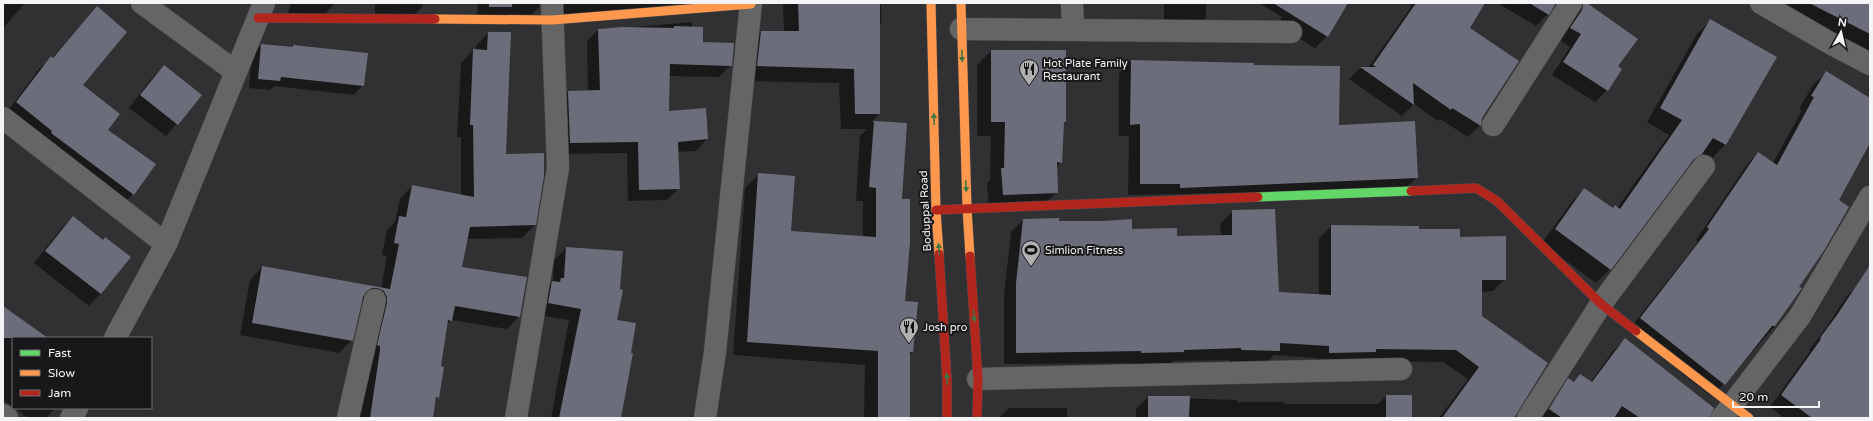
<svg xmlns="http://www.w3.org/2000/svg" width="1873" height="421" font-family="'Varela Round',sans-serif">
	<style>
		.shadow { fill: #0007 }
		.building { fill: #6b6e7a }
		.lines { fill: none; stroke-linecap: round; stroke-linejoin: round }
		.street-casing { stroke: #4c4b4d; stroke-width: 23 }
		.fast-casing { stroke: #4c4b4d; stroke-width: 10 }
		.slow-casing { stroke: #4c4b4d; stroke-width: 10 }
		.jam-casing { stroke: #4c4b4d; stroke-width: 10 }
		.street { stroke: #656565; stroke-width: 22 }
		.fast { stroke: #63d668; stroke-width: 9 }
		.slow { stroke: #ff974d; stroke-width: 9 }
		.jam { stroke: #b3261e; stroke-width: 9 }
		.oneway { fill: #3e7640 }
		.labels { text-anchor: middle; stroke-width: 4; stroke-linejoin: round; paint-order: stroke }
		.poi-label { font-size: 11px; fill: #f4f3f6; stroke: #181719; text-anchor: start }
		.street-label { font-size: 11px; fill: #f4f3f6; stroke: #181719 }
	</style>
	<rect width="100%" height="100%" fill="#313032"/>
	<path class="shadow" d="M3,3h22l-22,25z
		M291,3h44l-13,15 -34,-5z
		M375,3h48v3l-12,12h-36z
		M478,3h61v4l-12,12h-50z
		M544,3h141l-132,15z
		M783,3h98v21l-2,2v88l-8,8 35,2 -5,76 3,102 12,1 -4,49 -3,3v63h-45l1,-53 -132,-10 12,-167 14,-14 31,58 73,5v-36h-7l4,-65 7,-7h-26l-2,-46 -96,-2 3,-34 15,-15h23z
		M1164,3h42v15l-12,12h-30z
		M1259,3h88l-20,33 -12,12 -38,-23 5,-8z
		M1411,3h73l-15,26 13,89 -2,7 -12,12 -28,-18 -2,2 -24,-17 -12,12 -53,-37 11,-11h8l44,-62 -3,-1z
		M1497,3h58l-7,11 -12,12z
		M1581,3h4l32,64 -10,23 -12,12 -43,-27 18,-28 -11,-7z
		M1768,3h102v58l-6,-3 4,-8 -64,-32z
		M97,7l-16,78 25,45 27,64 -11,12 -117,-91 34,-46 13,-11z
		M1710,21l16,123 -14,14 -10,-5 -15,15 -77,101 -14,14 -54,-40 29,-40 13,-14 29,20 4,-1 52,-73 -22,-13 50,-88z
		M692,22v6l10,15 29,22 -12,12 -50,-1 -1,36 37,-3 2,30 -11,12 -18,1 1,36 -12,12 -39,1 -1,-48 -69,1 -1,-51 11,-11 20,-1 -1,-50 11,-11z
		M488,33l17,122 30,70 -13,13 -56,1 -5,29 58,48 -12,13 -56,-9 -5,5 -6,42 -2,30 -3,4 -3,17h-73l5,-118h-3l-9,40 -13,13 -99,-18 10,-55 12,-13 119,22 6,-33 -5,-1 5,-25 8,-8 5,-23 12,-13 49,10v-59h-4l4,-74 12,-13 3,1v-5z
		M262,45l29,3 3,-2 69,39 -9,10 -80,-9 -4,4 -21,-2 3,-33z
		M991,51l74,71 -2,3 -2,37 -5,6 1,24 -14,14 -54,3 -2,-26 3,-3 1,-44h-14v-71z
		M1131,61l121,5 86,60 79,51 -12,12 -277,6 1,-59h-10v-63z
		M164,66l37,29 -35,41 -37,-28 23,-30z
		M1826,73l44,26v42l-32,59 -40,87 -23,39 -63,71 -84,-66 70,-89 -2,-2 50,-74 12,-13 15,10 29,-53 -3,-1 14,-24z
		M1233,211l45,82 41,2v-57l12,-12 87,4 41,8 46,41 -12,12 -12,1v24l36,95 -2,7h-76l29,-39 -25,-17 -77,-1 -49,4v-7l-43,-3 -7,7h-37v-2l-57,1 -2,3 -41,1v-2l-126,1v-69l7,-63 12,-12 35,2 73,8 45,7 45,-1 -1,-12z
		M73,217l30,24 26,16 -29,37 -11,12 -55,-43 27,-34z
		M566,248l50,73 2,97h-67l18,-98 -32,-5 3,-21 13,-12 1,-22z
		M1870,266v148l-5,4h-81l-14,-11 40,-56 -1,-1 17,-22 20,-31 10,-10z
		M3,307l42,31h-32v69l-10,-7z
		M1625,340l84,78h-98l-31,-21 33,-46z
		M1386,396h25v22h-275v-9l12,-12 89,3v2h47v2h94z
		M1551,406l17,12h-28z
		M14,408h41l-9,10h-18z
		M1009,408h58v10h-68z"/>
	<path class="building" d="M489,3h23v4h-23z
		M798,3h82v111h-25l-1,-45 -97,-3 4,-35h38z
		M1273,3h75l-20,34z
		M1416,3h69l-15,25 49,33 -37,57 -1,8 -29,-18 -1,2 -38,-27 1,22 -54,-38h16l-3,-2z
		M1529,3h27l-7,12z
		M1583,3h4l51,36 -20,27 4,3 -14,22 -45,-29 18,-28 -11,-6 12,-18z
		M1809,3h61v31z
		M97,6l30,26 -44,53 37,29 -12,16 48,34 -22,31 -83,-62 1,-2 -36,-29 35,-46 2,2z
		M1710,19l67,38 -51,88 -13,-7 -11,16 -8,5 -83,111 -56,-41 29,-41 29,20 2,-3 5,4 62,-89 -22,-12z
		M674,26l29,1v15l31,1 -2,23 -62,-2 -1,47 37,-3 2,31 -30,3 2,47 -41,1 -1,-48 -68,1 -2,-52 32,-1 -2,-61 25,-2 51,1z
		M488,32h23l-5,122 38,-1v23l-8,49 -66,2 -8,40 65,10 -7,40 -65,-11 -3,15 -4,-1 -7,46 3,1 -5,31 -3,-1 -3,21h-63l10,-68v-4l-3,-1 10,-42v-6l-3,-6 -6,-3h-6l-6,4 -3,5 -10,44 -101,-18 10,-57 128,23 9,-45 -5,-1 5,-27 7,1 6,-32 62,12 -1,-72h-3l3,-76 14,1z
		M261,44l32,3v-2l75,8 -4,33 -83,-9 -1,4 -22,-2z
		M991,50h75v72h-2l-2,41 -5,-1 1,31 -55,2 -2,-27h3l1,-46h-14z
		M1131,60l123,3v2l86,1 -1,59 76,-4 3,57 -238,10v-4h-40v-60l-10,1z
		M164,65l38,30 -24,30 -38,-30z
		M1826,71l44,27v45l-31,57 10,7 -24,42 -26,38 3,1 -27,38h-3l-47,59 -85,-67 69,-89 -2,-2 51,-75 19,13 37,-68 -3,-1z
		M874,121l33,2 -5,76h8v44l-5,58 13,1 -5,50h-3v66h-32v-67l-131,-9 11,-169 37,3 -4,55 85,6v-49l-7,-1z
		M1275,209l4,83 52,3v-70l88,1v3h41v8l46,-1v44h-24v36l66,47 -34,55h-72l37,-51 -23,-17 -80,-1v3l-47,1v-7l-49,-3v8l-39,-1v-2l-57,2v2l-43,1v-2l-125,2v-70l7,-64 36,-1v3h44l29,-2v10l45,-1v8l55,-1v-25z
		M73,216l30,24 2,-3 26,20 -30,37 -56,-43z
		M566,247l57,4 -3,38 3,1 -6,30 19,3 -5,30h2l-12,65h-62l22,-109 -33,-6 4,-22 8,1 1,-4h3z
		M1870,265v153h-58l-31,-23 40,-56 -1,-1 17,-23z
		M3,306l45,32h-45z
		M1625,338l89,70 -4,10h-70l-18,-12 -8,12h-52l-13,-9 19,-31 6,4 6,-8 12,8z
		M1386,395h26v23h-26z
		M1148,396h42l-1,22h-41z"/>
	<g class="lines">
		<g class="street-casing">
			<path id="street" d="M142,3l94,69
				M1072,3l1,26
				M1761,3l69,40 40,21
				M961,29l330,3
				M3,118l163,126
				M1493,125l78,-122
				M115,338l51,-94 98,-241
				M978,379l423,-10
				M3,415l4,3
				M71,418l6,-10
				M348,418l27,-118
				M516,418l42,-250 -6,-165
				M705,418l10,-66 36,-349
				M1528,418l73,-114 103,-138
				M1722,418l78,-102 70,-119"/>
		</g>
		<g class="fast-casing">
			<path id="fast" d="M1258,197l153,-6"/>
		</g>
		<g class="slow-casing">
			<path id="slow" d="M931,3l5,207 3,44
				M961,3l6,205 3,48
				M435,19l117,1 199,-16
				M1636,331l113,87"/>
		</g>
		<g class="jam-casing">
			<path id="jam" d="M258,18l177,1
				M1411,191l65,-3 21,13 104,103 35,27
				M936,210l322,-13
				M939,254l8,126v38
				M970,256l8,123 -1,39"/>
		</g>
		<use href="#street" class="street"/>
		<use href="#fast" class="fast"/>
		<use href="#slow" class="slow"/>
		<use href="#jam" class="jam"/>
	</g>
	<defs><path id="oneway-solid" d="M-6-.8H1V-3.2L6.5 0L1 3.2V.8H-6Z"/></defs>
	<g class="oneway">
		<use href="#oneway-solid" transform="translate(962 56) rotate(88)"/>
		<use href="#oneway-solid" transform="translate(934 119) rotate(-92)"/>
		<use href="#oneway-solid" transform="translate(966 186) rotate(88)"/>
		<use href="#oneway-solid" transform="translate(939 249) rotate(-94)"/>
		<use href="#oneway-solid" transform="translate(974 316) rotate(86)"/>
		<use href="#oneway-solid" transform="translate(947 379) rotate(-92)"/>
	</g>
	<defs>
		<g id="restaurant-pin" transform="scale(1)"><path d="M0 17L-7.5 6A9.5 9.5 0 1 1 7.5 6Z" fill="#b0afb1" stroke="#181719"/><path d="M-5-6h1v4h1v-4h1v4h1v-4h1v5L-1.5 .5V6h-2V.5L-5-1ZM5-6V6H3V1.5H1.5Q1.5-4 5-6Z" fill="#111"/></g>
		<g id="stadium-pin" transform="scale(1)"><path d="M0 17L-7.5 6A9.5 9.5 0 1 1 7.5 6Z" fill="#b0afb1" stroke="#181719"/><path d="M0-5a6.5 5 0 1 0 0 10a6.5 5 0 1 0 0-10ZM-3.5-1.8h7v3.6h-7Z" fill="#111"/></g>
	</defs>
	<g fill-rule="evenodd">
		<use href="#restaurant-pin" x="1029" y="69"/>
		<use href="#stadium-pin" x="1031" y="250"/>
		<use href="#restaurant-pin" x="909" y="327"/>
	</g>
	<g class="labels">
		<g class="poi-label">
			<text x="1043" y="67">Hot Plate Family<tspan x="1043" dy="13">Restaurant</tspan></text>
			<text x="1045" y="254">Simlion Fitness</text>
			<text x="923" y="331">Josh pro</text>
		</g>
		<g class="street-label">
			<text transform="translate(925 211) rotate(-93)" y="4">Boduppal Road</text>
		</g>
	</g>
	<rect width="1873" height="421" fill="none" stroke="#f4f3f6" stroke-width="8"/>
	<rect x="12" y="337" width="140" height="72" fill="#181719" stroke="#706f71"/>
	<rect x="20" y="350" width="20" height="6" fill="#63d668" stroke="#706f71"/>
	<text x="48" y="357" font-size="12" fill="#f4f3f6">Fast</text>
	<rect x="20" y="370" width="20" height="6" fill="#ff974d" stroke="#706f71"/>
	<text x="48" y="377" font-size="12" fill="#f4f3f6">Slow</text>
	<rect x="20" y="390" width="20" height="6" fill="#b3261e" stroke="#706f71"/>
	<text x="48" y="397" font-size="12" fill="#f4f3f6">Jam</text>
	<g transform="translate(1841 32) rotate(8)" stroke="#181719" stroke-width="3" paint-order="stroke">
	<path d="M0-3L7 15L0 10L-7 15Z" fill="#f4f3f6"/>
	<text y="-6" font-size="11" font-weight="bold" text-anchor="middle" fill="#f4f3f6">N</text>
	</g>
	<path d="M1733 401v6h86v-6" fill="none" stroke="#f4f3f6" stroke-width="2"/>
	<text x="1739" y="401" font-size="12" fill="#f4f3f6" stroke="#181719" stroke-width="3" paint-order="stroke">20 m</text>
</svg>
